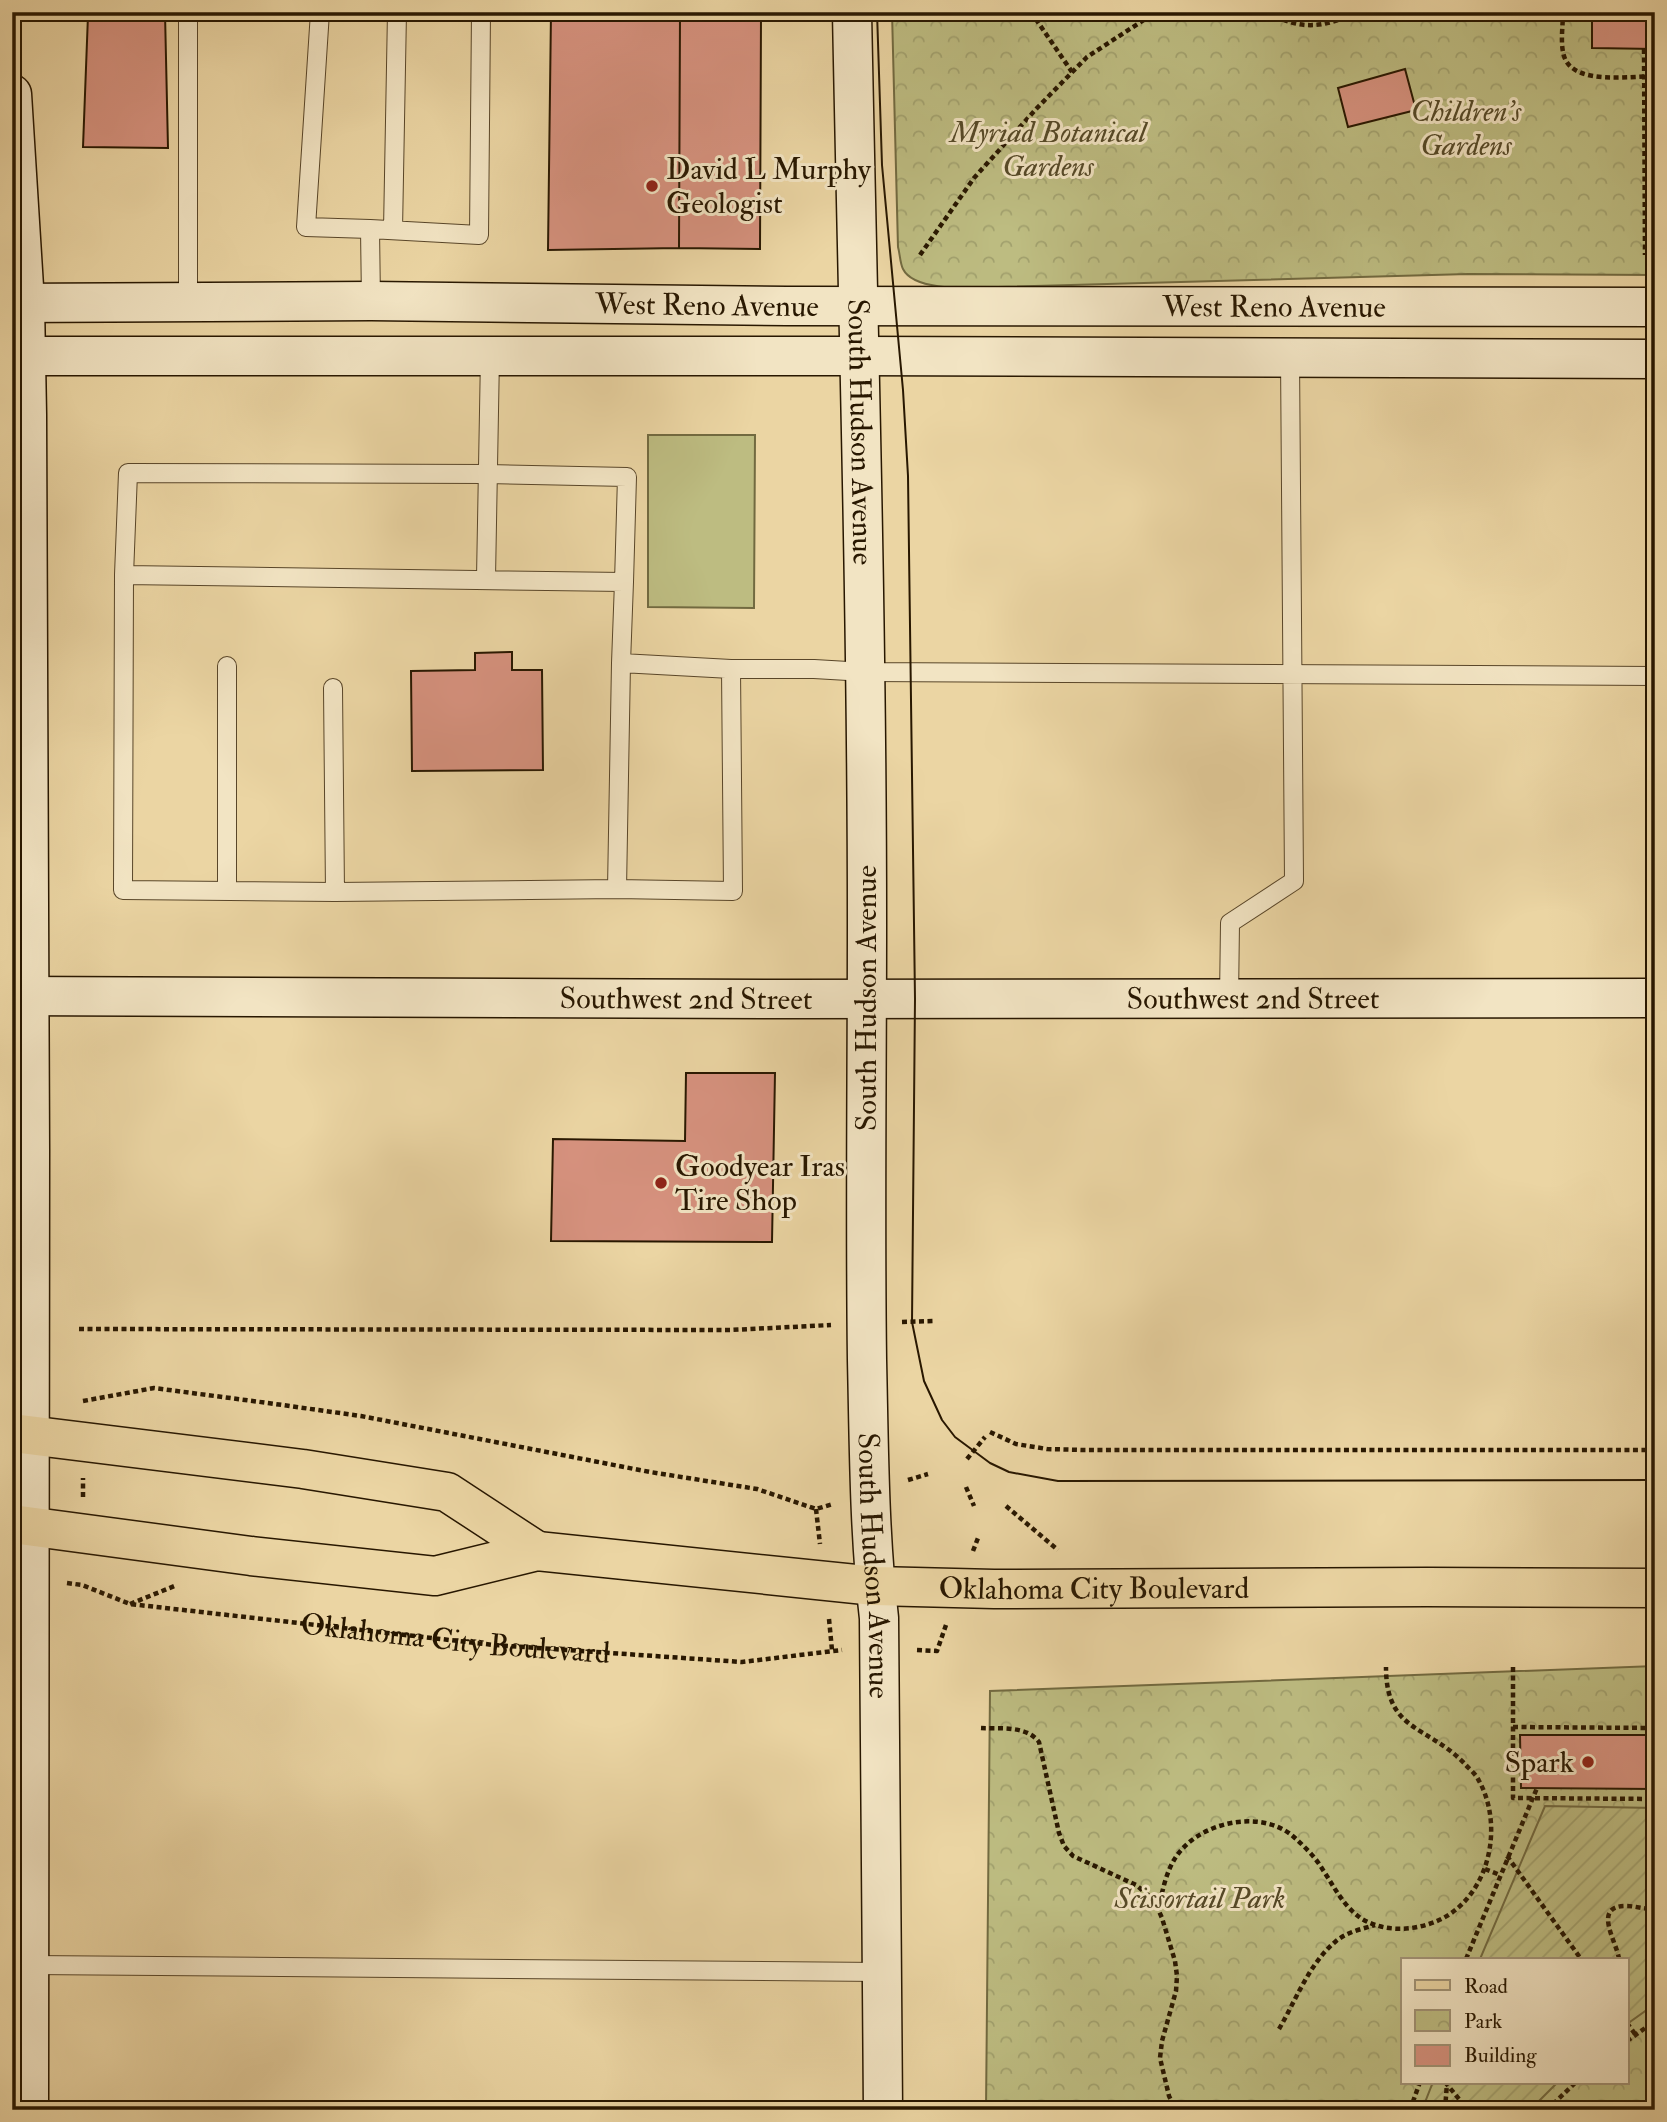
<svg xmlns="http://www.w3.org/2000/svg" width="1667" height="2122" font-family="'IM FELL Double Pica',serif">
	<style>
		.grass { fill: #bdbc81; stroke: #726a40; stroke-width: 2 }
		.park { fill: url(#park-crowns); stroke: #726a40; stroke-width: 2; fill-rule: evenodd }
		.garden { fill: url(#garden-furrows); stroke: #726a40; stroke-width: 2 }
		.building { fill: #d7927f; stroke: #281700; stroke-width: 2 }
		.lines { fill: none; stroke-linecap: round; stroke-linejoin: round }
		.lane-casing { stroke: #594629; stroke-width: 20 }
		.secondary-casing { stroke: #281700; stroke-width: 41 }
		.primary-casing { stroke: #281700; stroke-width: 41 }
		.path { stroke: #281700; stroke-width: 4.5; stroke-dasharray: 5 3.5; stroke-linecap: butt }
		.lane { stroke: #f2e4c3; stroke-width: 18 }
		.secondary { stroke: #f2e4c3; stroke-width: 38 }
		.primary { stroke: #ebd5a3; stroke-width: 38 }
		.tram { stroke: #281700; stroke-width: 2 }
		.poi-dot { fill: #8f2418; stroke: #f2e4c3; stroke-width: 2.5 }
		.labels { text-anchor: middle; stroke-width: 6; stroke-linejoin: round; paint-order: stroke }
		.park-label { font-size: 30px; font-style: italic; fill: #554927; stroke: #f2e4c3 }
		.poi-label { font-size: 30px; fill: #281700; stroke: #f2e4c3; text-anchor: start }
		.street-label { font-size: 30px; fill: #281700; stroke: #f2e4c3 }
	</style>
	<defs>
		<pattern id="park-crowns" width="20" height="18" patternUnits="userSpaceOnUse" patternTransform="scale(1.75)"><rect width="20" height="18" fill="#bdbc81"/><path d="M2 6a3 3 0 1 1 6 0M12 15a3 3 0 1 1 6 0" fill="none" stroke="#a2a16e"/></pattern>
		<pattern id="garden-furrows" width="10" height="10" patternUnits="userSpaceOnUse" patternTransform="scale(1.75)"><rect width="10" height="10" fill="#bdbc81"/><path d="M-1 1l2-2M0 10L10 0M9 11l2-2" fill="none" stroke="#a2a16e"/></pattern>
	</defs>
	<rect width="100%" height="100%" fill="#ebd5a3"/>
	<filter id="stains"><feTurbulence type="fractalNoise" baseFrequency=".00286" numOctaves="4"/><feColorMatrix values="0 0 0 0 .2 0 0 0 0 .09 0 0 0 0 .02 0 0 0 .5 -.17"/></filter>
	<radialGradient id="worn" r=".72"><stop offset=".6" stop-color="#630" stop-opacity="0"/><stop offset="1" stop-color="#630" stop-opacity=".3"/></radialGradient>
	<path class="grass" d="M648,435h107l-1,173 -106,-1z"/>
	<path class="park" d="M892,12h763v263l-187,-1 -470,13c-23,0 -83,6 -95,-18 -3,-6 -3,-15 -5,-22z
		M1655,1666v444h-669l4,-419zM1403,1959h224v123h-224z"/>
	<path class="garden" d="M1545,1806l110,2v196l-28,20v-65h-147z
		M1433,2082h125l-28,28h-108z"/>
	<path class="building" d="M551,12l129,2 -1,234 -131,2z
		M1592,12h63v37l-63,-1z
		M165,13l3,135 -85,-1 5,-132z
		M680,14l81,1 -1,234 -81,-1z
		M1405,69l11,41 -68,17 -10,-39z
		M512,652v18h30l1,100 -131,1 -1,-100 64,-1v-17z
		M686,1073h89l-3,169 -221,-1 2,-102 132,2z
		M1520,1735h135v54l-134,-1z"/>
	<g class="lines">
		<g class="lane-casing">
			<path id="lane" d="M320,12l-14,215 64,2 109,6 2,-223
				M370,229l1,72
				M393,230l4,-218
				M188,303v-291
				M124,575l500,7 -3,81 110,6h83l51,3 790,4
				M486,578l4,-222
				M624,582l3,-105 -140,-3 -359,-1 -4,102 -1,315 212,2 282,-3 116,2 -2,-222
				M227,666v224
				M333,688l2,204
				M617,889l4,-226
				M1229,999l1,-76 64,-42 -4,-524
				M30,1965l851,7"/>
		</g>
		<g class="secondary-casing">
			<g id="secondary">
				<path id="s2" d="M852,12c6,304 15,608 15,912 0,146 -2,291 0,436 2,86 2,173 12,258l4,492"/>
				<path d="M12,94l13,209 2,112 3,734 -1,961"/>
				<path id="s3" d="M12,303l359,-2 416,5 868,1"/>
				<path d="M12,356h846l797,3"/>
				<path id="s4" d="M12,996l776,3 867,-1"/>
			</g>
		</g>
		<g class="primary-casing">
			<g id="primary">
				<path d="M12,1433l291,36 144,23 90,59"/>
				<path id="s5" d="M12,1524l239,32 184,20 102,-25 338,35 119,3 433,-2 228,1"/>
			</g>
		</g>
		<g class="path">
			<path d="M1031,12l41,60"/>
			<path d="M1268,12c32,19 56,16 89,0"/>
			<path d="M1563,12c0,14 -3,31 1,44 9,30 67,20 91,20"/>
			<path d="M1644,49l1,206"/>
			<path d="M920,255l54,-77 63,-70 50,-51 69,-45"/>
			<path d="M902,1322l33,-1"/>
			<path d="M79,1329l651,1 101,-5"/>
			<path d="M83,1401l71,-13 114,15 93,13 289,56 107,17 59,20 17,-5"/>
			<path d="M990,1432l26,12 31,5 35,1h573"/>
			<path d="M967,1459l18,-22"/>
			<path d="M908,1480l20,-6"/>
			<path d="M966,1487l8,19"/>
			<path d="M83,1497v-19"/>
			<path d="M1006,1506l52,44"/>
			<path d="M816,1509l4,35"/>
			<path d="M973,1551l5,-13"/>
			<path id="s1" d="M67,1583l15,2 48,19 364,41 248,17 100,-12"/>
			<path d="M130,1604l47,-19"/>
			<path d="M829,1619l3,31"/>
			<path d="M917,1650l20,1 9,-26"/>
			<path d="M1513,1667v131l142,1"/>
			<path d="M1513,1727l142,1"/>
			<path d="M981,1728c19,1 45,-3 58,14l20,91 5,13 9,10 63,29 18,15 8,18 13,43 2,15 -1,15 -14,50 -2,17 9,38 7,14"/>
			<path d="M1507,1856l74,103"/>
			<path d="M1485,1869l15,6"/>
			<path d="M1158,1910c4,-16 7,-35 16,-50 22,-38 88,-53 121,-22 10,9 21,20 28,32 12,18 20,36 39,49 21,12 45,12 67,5 58,-18 78,-95 49,-145 -3,-6 -10,-11 -14,-16 -37,-38 -78,-31 -78,-96"/>
			<path d="M1466,1959l71,-171"/>
			<path d="M1619,1959c-2,-17 -28,-54 8,-53 9,0 18,4 28,2"/>
			<path d="M1627,2023l8,11"/>
			<path d="M1279,2029c17,-29 30,-65 56,-87 11,-10 27,-13 40,-17"/>
			<path d="M1627,2041l28,-20"/>
			<path d="M1445,2082l23,28"/>
			<path d="M1410,2110l10,-28"/>
			<path d="M1445,2110l2,-27"/>
			<path d="M1547,2110l29,-28"/>
		</g>
		<use href="#lane" class="lane"/>
		<use href="#secondary" class="secondary"/>
		<use href="#primary" class="primary"/>
		<path class="tram" d="M877,12l5,153 21,225 5,86 7,523 -3,323 12,59 18,39 13,17 35,26 19,9 49,9 597,-1"/>
	</g>
	<g class="poi-dot">
		<circle cx="652" cy="186" r="7"/>
		<circle cx="661" cy="1183" r="7"/>
		<circle cx="1588" cy="1762" r="7"/>
	</g>
	<g class="labels">
		<g class="park-label">
			<text x="1466" y="121">Children's<tspan x="1466" dy="34">Gardens</tspan></text>
			<text x="1048" y="142">Myriad Botanical<tspan x="1048" dy="34">Gardens</tspan></text>
			<text x="1200" y="1908">Scissortail Park</text>
		</g>
		<g class="poi-label">
			<text x="666" y="179">David L Murphy<tspan x="666" dy="34">Geologist</tspan></text>
			<text x="675" y="1176">Goodyear Iras<tspan x="675" dy="34">Tire Shop</tspan></text>
			<text x="1574" y="1772" text-anchor="end">Spark</text>
		</g>
		<g class="street-label">
			<text dy="10" stroke="none"><textPath href="#s3" startOffset="695">West Reno Avenue</textPath></text>
			<text dy="10" stroke="none"><textPath href="#s3" startOffset="1262">West Reno Avenue</textPath></text>
			<text dy="10" stroke="none"><textPath href="#s2" startOffset="420">South Hudson Avenue</textPath></text>
			<text transform="translate(866 998) rotate(-90)" y="10">South Hudson Avenue</text>
			<text dy="10" stroke="none"><textPath href="#s4" startOffset="674">Southwest 2nd Street</textPath></text>
			<text dy="10" stroke="none"><textPath href="#s4" startOffset="1241">Southwest 2nd Street</textPath></text>
			<text dy="10" stroke="none"><textPath href="#s2" startOffset="1554">South Hudson Avenue</textPath></text>
			<text dy="10" stroke="none"><textPath href="#s5" startOffset="1090">Oklahoma City Boulevard</textPath></text>
			<text dy="10" stroke="none"><textPath href="#s1" startOffset="394">Oklahoma City Boulevard</textPath></text>
		</g>
	</g>
	<rect width="1667" height="2122" fill="none" stroke="#ebd5a3" stroke-width="42"/>
	<rect x="14" y="14" width="1639" height="2094" fill="none" stroke="#281700" stroke-width="3.5"/>
	<rect x="21" y="21" width="1625" height="2080" fill="none" stroke="#281700" stroke-width="2"/>
	<rect x="1401" y="1958" width="228" height="126" fill="#f2e4c3" stroke="#a19275" stroke-width="2"/>
	<rect x="1415" y="1980" width="35" height="10" fill="#ebd5a3" stroke="#a19275" stroke-width="2"/>
	<text x="1464" y="1993" font-size="21" fill="#281700">Road</text>
	<rect x="1415" y="2010" width="35" height="21" fill="url(#park-crowns)" stroke="#a19275" stroke-width="2"/>
	<text x="1464" y="2028" font-size="21" fill="#281700">Park</text>
	<rect x="1415" y="2045" width="35" height="21" fill="#d7927f" stroke="#a19275" stroke-width="2"/>
	<text x="1464" y="2062" font-size="21" fill="#281700">Building</text>
	<rect width="100%" height="100%" filter="url(#stains)"/>
	<rect width="100%" height="100%" fill="url(#worn)"/>
</svg>
